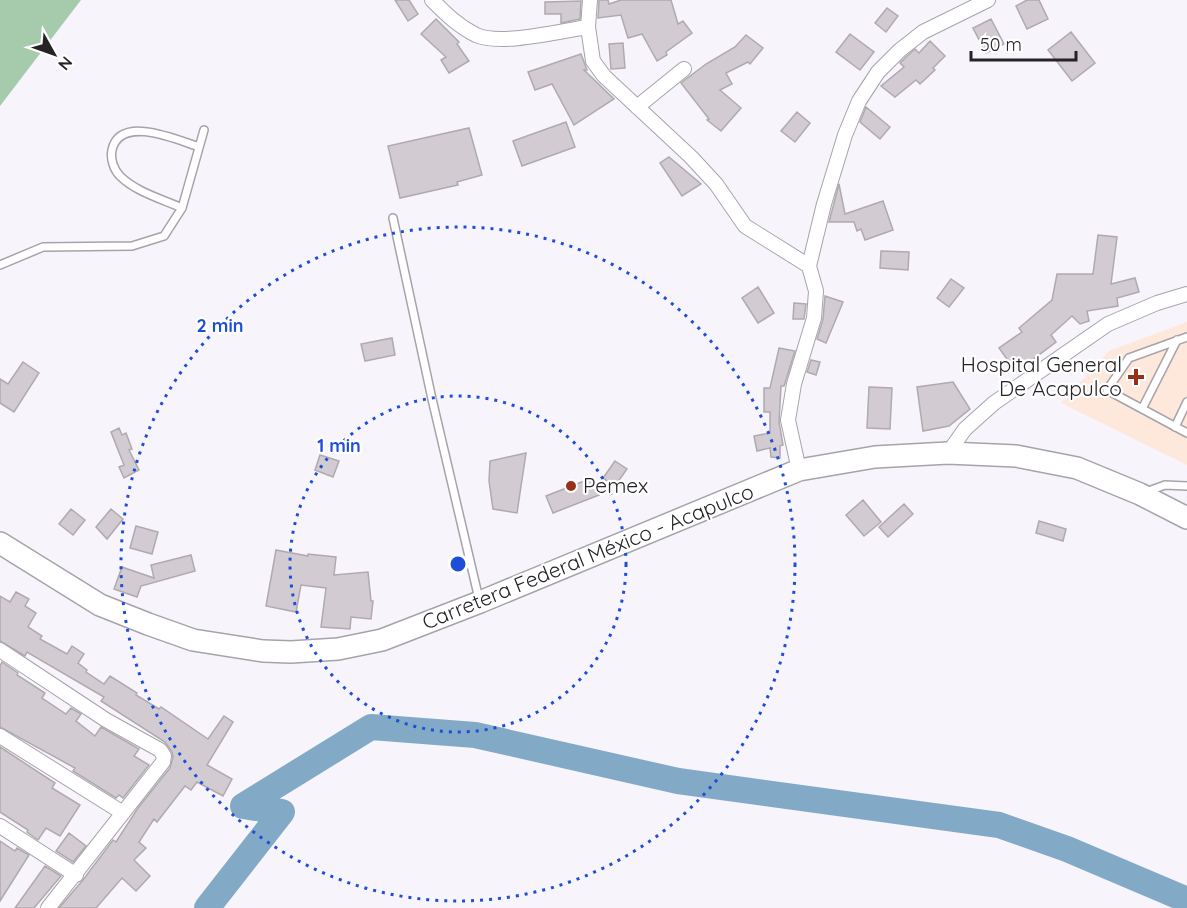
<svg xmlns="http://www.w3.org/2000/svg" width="1187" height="908" font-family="Quicksand,sans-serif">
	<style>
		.medical { fill: #fee7db }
		.forest { fill: #a5cbac }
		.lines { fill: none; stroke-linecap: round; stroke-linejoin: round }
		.river { stroke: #82aac7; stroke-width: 26 }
		.building { fill: #d2cbd1; stroke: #b0a9ae; stroke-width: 1.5 }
		.service-casing { stroke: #a6a3aa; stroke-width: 10 }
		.minor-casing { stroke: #a6a3aa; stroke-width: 16 }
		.primary-casing { stroke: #a6a3aa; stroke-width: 24 }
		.service { stroke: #fff; stroke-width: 7 }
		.minor { stroke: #fff; stroke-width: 14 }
		.primary { stroke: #fff; stroke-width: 21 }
		.ring { fill: none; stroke: #1d4ed8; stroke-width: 3; stroke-dasharray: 3 6 }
		.poi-dot { fill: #99301a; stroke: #fff; stroke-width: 2 }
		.labels { text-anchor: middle; stroke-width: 4.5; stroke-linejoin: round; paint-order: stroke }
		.poi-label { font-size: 21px; fill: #252326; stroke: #fff; text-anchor: end }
		.street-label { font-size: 21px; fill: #252326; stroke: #fff }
		.centre { fill: #1d4ed8; stroke: #fff; stroke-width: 3 }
		.ring-label { font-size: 18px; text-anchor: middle; font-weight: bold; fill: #1d4ed8; stroke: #fff; stroke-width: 4.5; stroke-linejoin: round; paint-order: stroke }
	</style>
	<rect width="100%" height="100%" fill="#f8f4fc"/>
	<path class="medical" d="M1187,322v143l-126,-62 48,-52z"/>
	<path class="forest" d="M0,0h81l-81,106z"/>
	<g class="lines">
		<path class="river" d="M207,908l75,-96 -39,-6 128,-79 104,8 203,46 321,44 68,24 120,51"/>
	</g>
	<path class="building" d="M395,0h14l9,14 -10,7z
		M599,0h9l1,4 12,-4h50l7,24 5,-3 9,12 -26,19 1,3 -10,6 -15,-27 -14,4 -7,-23 -23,3z
		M1027,0h12l9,19 -21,10 -11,-23z
		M581,1l-1,18 -19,4v-9h-16v-12z
		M887,8l11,8 -12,16 -11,-9z
		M436,19l23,23 -2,2 12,17 -20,12 -8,-13 5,-3 -25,-23z
		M991,19l13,25 -18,9 -13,-25z
		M1071,32l24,31 -23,18 -24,-31z
		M850,34l24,18 -14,18 -24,-18z
		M746,35l17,13 -13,16 -2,-2 -22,11 6,11 -12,6 21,18 -20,23 -14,-11 2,-1 -28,-36 25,-19 29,-17z
		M930,41l15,15 -12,12 2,2 -15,14 -4,-4 -21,17 -14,-11 23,-19 -4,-4 6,-6 9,-8 4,4z
		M623,43l2,25 -14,1 -2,-25z
		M581,54l6,16h-3l30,29 -40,26 -22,-41 -17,6 -7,-18z
		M866,107l24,20 -10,12 -20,-17z
		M797,112l13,11 -15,19 -14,-11z
		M566,122l9,25 -53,19 -9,-25z
		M469,128l13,47 -25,7 1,3 -58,13 -12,-52z
		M669,157l32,27 -19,12 -22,-33z
		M839,184l6,30 38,-13 10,29 -28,10 -4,-11 -4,2 -3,-9h-25z
		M1098,235l19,2 -6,47 24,-6 4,14 -22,6 1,8 -31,5 2,10 -9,3 -8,-8 -21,19 5,7 -40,30 -17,-24 23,-16 -3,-4 33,-28 5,-26h36z
		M881,251l28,1 -1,18 -28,-2z
		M951,279l13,9 -15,19 -12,-9z
		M758,287l16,26 -16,10 -16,-25z
		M825,296l18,6 -17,41 -9,-4 6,-20z
		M794,303l12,1 -2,15h-11z
		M392,338l3,17 -30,6 -4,-17z
		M779,348l16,3 -11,35h-3l-2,36 4,23 -3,1v12l-9,-1 -1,-9 -13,3 -3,-15 16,-3v-21h-6v-24h6z
		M811,360l9,2 -4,13 -9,-3z
		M23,362l16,11 -25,39 -14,-9v-24l8,5z
		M953,382l17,27 -21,17 -26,5 -6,-44z
		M869,387l23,1 -2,41 -23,-1z
		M119,428l3,7 4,-2 6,16 -3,1 10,20 -15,8 -5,-11 5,-2 -13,-33z
		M526,453l-9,60 -24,-4 -4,-28 1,-20z
		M320,455l19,6 -6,16 -18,-7z
		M615,461l12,8 -12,17 -12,-8z
		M592,478l7,17 -46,18 -7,-17z
		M863,500l18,22 -17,14 -18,-21z
		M904,504l9,10 -25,23 -9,-10z
		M71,509l14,11 -12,15 -14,-11z
		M111,509l12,10 -16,20 -11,-12z
		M1039,521l27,8 -3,12 -27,-8z
		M136,526l22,6 -6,22 -22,-6z
		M276,550l32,6v-2l28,3 -2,18 34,-3 3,29h2l-2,18 -20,-2 -1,12 -29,-2 5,-39 -25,-3 -5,27 -30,-6z
		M191,555l4,16 -54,15 -4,11 -23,-8 8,-22 32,11 -3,-13z
		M16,592l13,7 -4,7 11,7 -8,14 14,9 -2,3 27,15 5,-8 12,8 -6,9 9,7 -1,2 18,12 6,-8 27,17 -1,2 23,14 2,-2 47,32 16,-23 9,6 -26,43 25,14 -9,17 -26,-14 -6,8 -6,-4 -28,36 -3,-3 -15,23 7,6 -12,12 16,16 -14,15 -14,-13 -26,30h-37l24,-28 30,-40 3,2 22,-34 32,-40 3,-11 -1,-5 -7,-10 -64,-41 3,-4 -77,-45 -2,4 -25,-15v-45l10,6z
		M2,662l16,11 -1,2 28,18 -3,5 24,16 5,-6 10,6 -5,7 19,15 6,-9 38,22 -5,7 15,9 -26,33 -4,-3 -3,3 -43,-27 2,-3 -75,-41v-61z
		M0,747l55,36 -3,5 28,17 -20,31 -14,-8 -8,12 -11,-8 1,-2 -28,-18z
		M69,833l17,13 -13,16 -17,-11z
		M0,841l15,10 2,-3 12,7 -29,46z
		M45,866l16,10 -27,32h-19z"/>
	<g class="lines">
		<g class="service-casing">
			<path id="service" d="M182,208c-20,-9 -46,-16 -62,-32 -6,-6 -10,-17 -8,-26 8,-36 66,-10 87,-3
				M393,218l39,181 47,200
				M0,265l43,-18 89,-1 32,-10 18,-28 22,-78
				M1187,337l-58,21 -22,32 80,43
				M1142,409l35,-69
				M1175,427l12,-25
				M1146,492l19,-7 22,1"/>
		</g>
		<g class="minor-casing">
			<path id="minor" d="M432,0c14,14 26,26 44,35 25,11 84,-4 112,-8
				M590,0l-2,27 5,34 11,15 87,81 25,27 29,42 64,40
				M637,107l47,-38
				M948,453l17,-24 29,-26 114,-79 49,-21 30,-9
				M799,470l-11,-50 6,-36 20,-66 2,-27 -7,-25 15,-62 21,-69 14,-34 19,-29 22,-22 23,-18 65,-32
				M0,650l106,70 54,30 4,6 -1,6 -115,146
				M0,736l123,77
				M0,826l76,49"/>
		</g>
		<g class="primary-casing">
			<path id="primary" d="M0,543l100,62 48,19 45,16 70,11 28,1 47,-3 44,-9 98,-38 319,-132 76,-13 73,-4 68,3 61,12 63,26 47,24"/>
		</g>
		<use href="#service" class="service"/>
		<use href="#minor" class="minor"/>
		<use href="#primary" class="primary"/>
	</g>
	<g class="ring">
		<circle cx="458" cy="564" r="168"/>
		<circle cx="458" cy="564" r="337"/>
	</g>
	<g class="poi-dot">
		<path d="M1133 368h6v6h6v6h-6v6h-6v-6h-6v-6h6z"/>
		<circle cx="571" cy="486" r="6"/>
	</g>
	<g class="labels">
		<g class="poi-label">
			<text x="1122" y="372">Hospital General<tspan x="1122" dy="24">De Acapulco</tspan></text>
			<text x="583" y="493" text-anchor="start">Pemex</text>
		</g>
		<g class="street-label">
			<text transform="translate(588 557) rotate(-22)" y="7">Carretera Federal México - Acapulco</text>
		</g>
	</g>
	<circle cx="458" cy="564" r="9" class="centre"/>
	<g class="ring-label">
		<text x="220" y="332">2 min</text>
		<text x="339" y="452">1 min</text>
	</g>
	<g transform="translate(54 54) rotate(130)" stroke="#ffffff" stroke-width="4.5" paint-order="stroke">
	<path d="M0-4.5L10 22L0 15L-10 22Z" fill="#252326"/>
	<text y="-9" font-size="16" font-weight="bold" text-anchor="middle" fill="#252326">N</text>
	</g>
	<path d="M971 51v9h105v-9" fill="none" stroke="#252326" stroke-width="3"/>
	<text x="980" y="51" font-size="18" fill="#252326" stroke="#ffffff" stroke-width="4.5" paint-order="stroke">50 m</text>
</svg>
